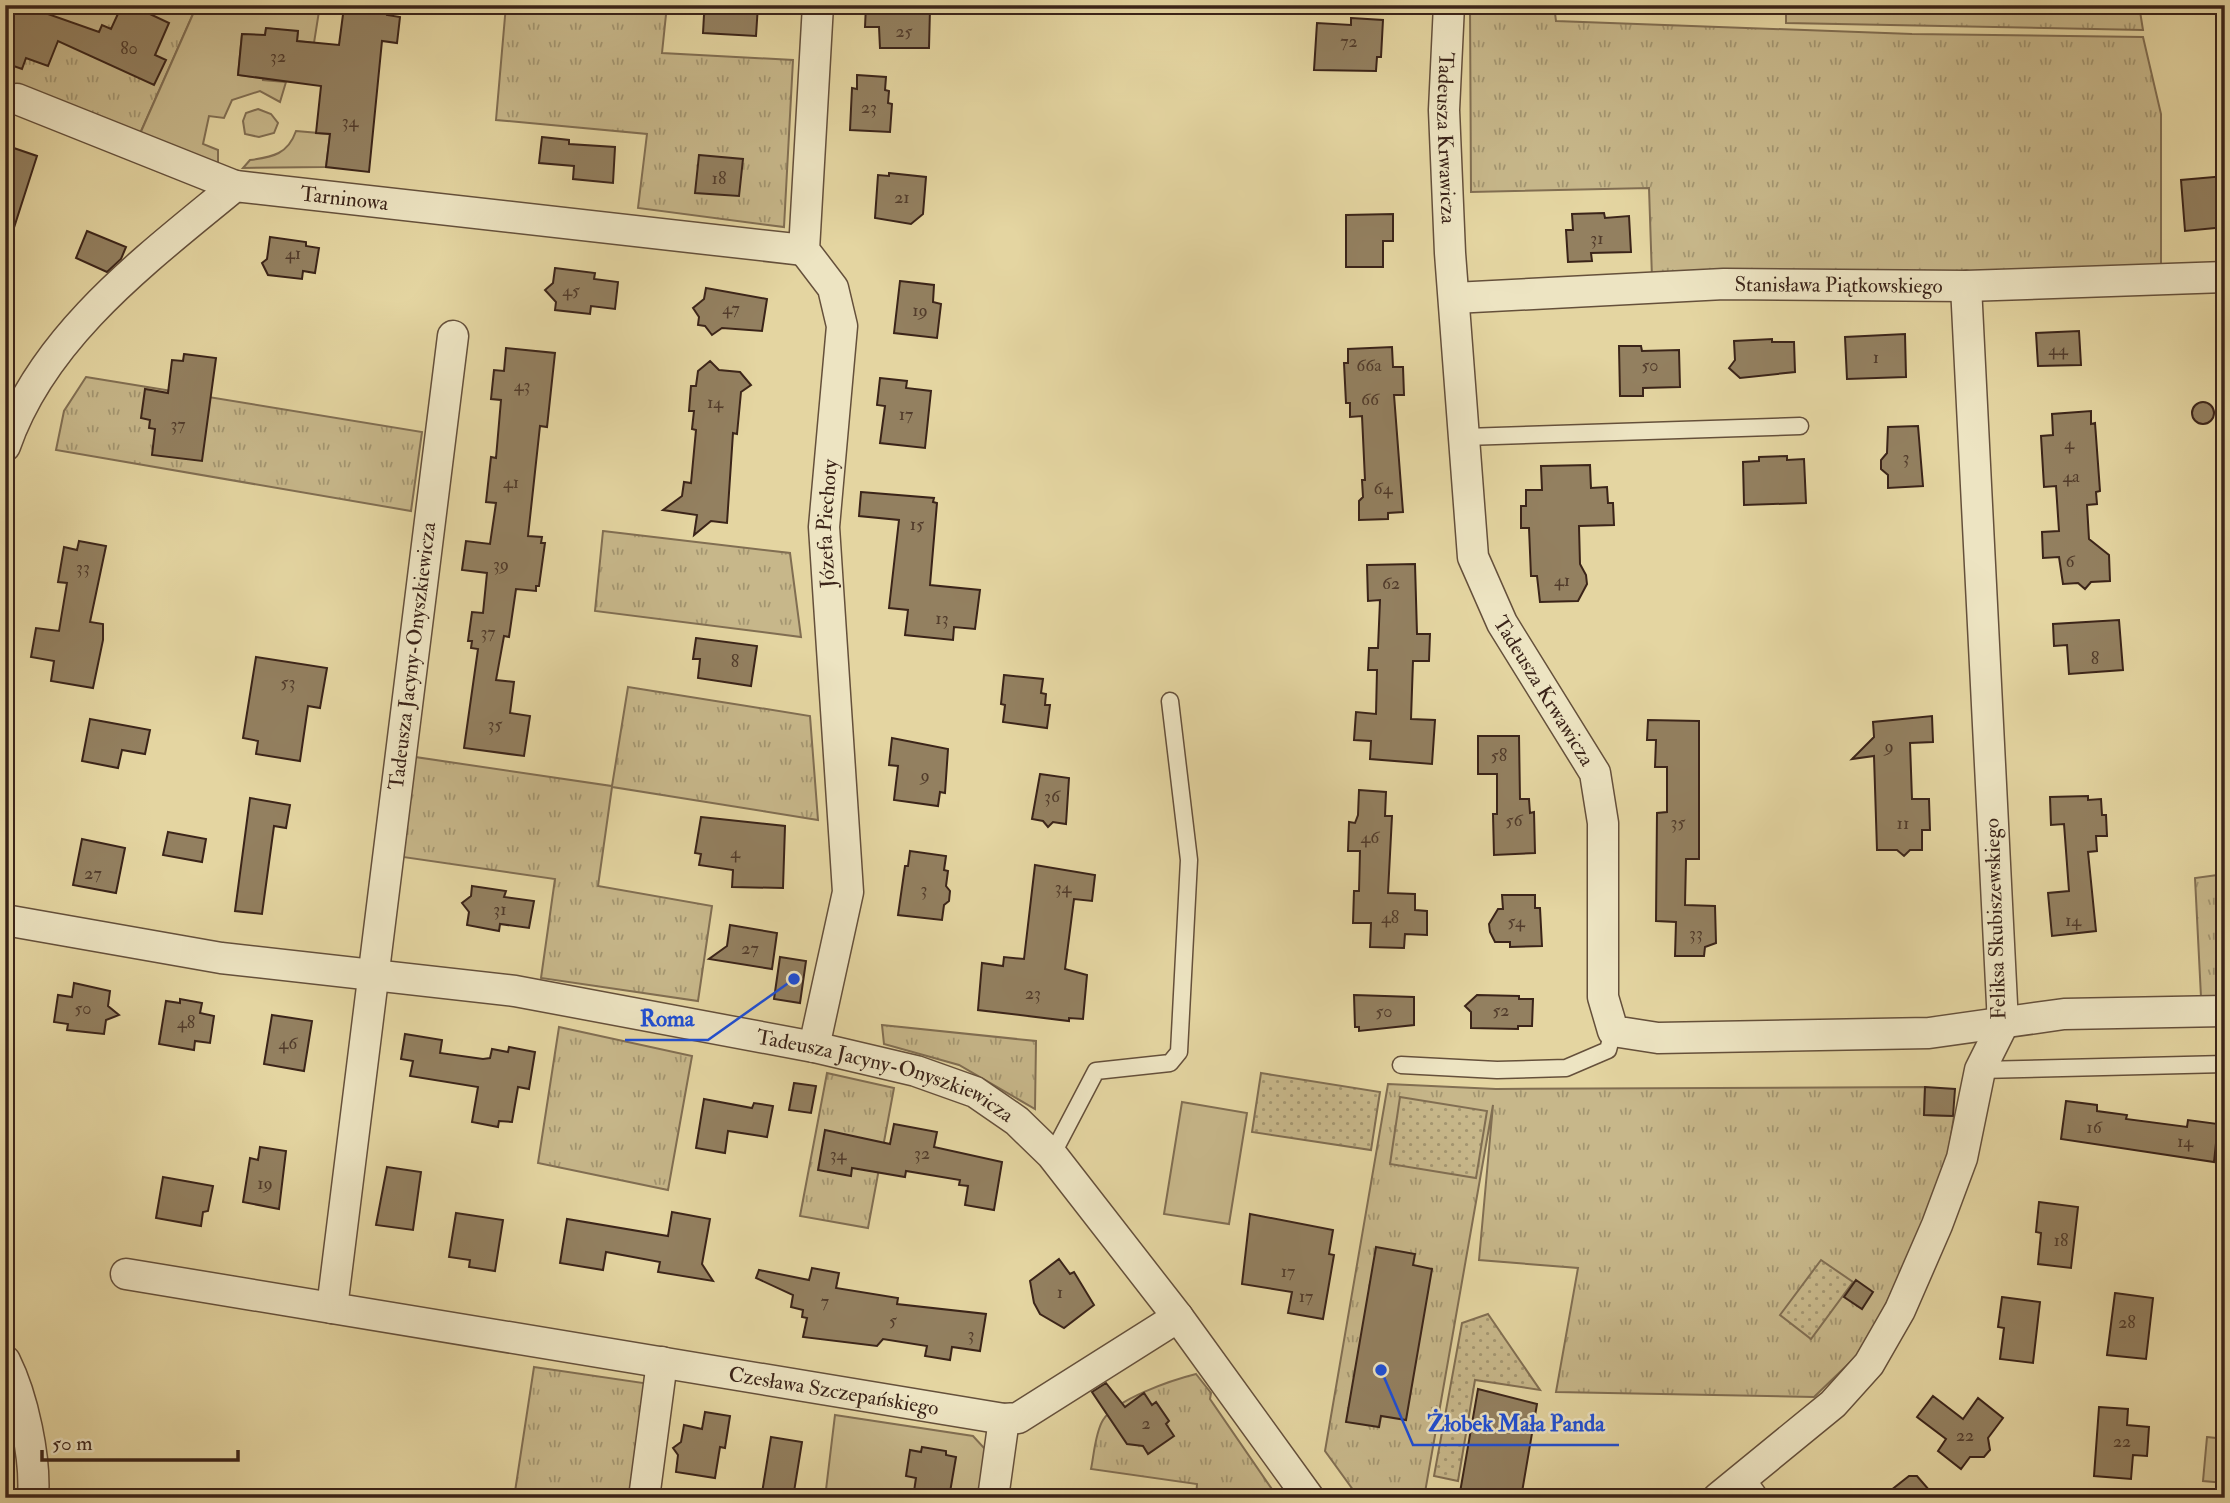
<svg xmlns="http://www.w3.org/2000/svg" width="2230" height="1503" font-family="'IM FELL Double Pica',serif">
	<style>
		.grass { fill: url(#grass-tufts); stroke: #816e52; stroke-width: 2 }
		.park { fill: url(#park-dots); stroke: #816e52; stroke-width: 2 }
		.garden { fill: #c7b78a; stroke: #816e52; stroke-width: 2 }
		.building { fill: #938060; stroke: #3b2419; stroke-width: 2 }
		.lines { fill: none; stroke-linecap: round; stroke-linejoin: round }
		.lane-casing { stroke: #65503b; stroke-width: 19 }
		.street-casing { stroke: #65503b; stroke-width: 33 }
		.lane { stroke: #ede4c2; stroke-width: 16 }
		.street { stroke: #ede4c2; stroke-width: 30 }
		.labels { text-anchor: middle; stroke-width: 5; stroke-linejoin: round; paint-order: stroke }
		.number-label { font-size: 18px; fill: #513b2b }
		.street-label { font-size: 21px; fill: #3b2419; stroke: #ede4c2 }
		.leader { fill: none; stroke: #1d4ed8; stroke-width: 2.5 }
		.callout-dot { fill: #1d4ed8; stroke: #ede4c2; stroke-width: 2.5 }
		.callout-label { font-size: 23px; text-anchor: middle; font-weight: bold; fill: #1d4ed8; stroke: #ede4c2; stroke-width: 5; stroke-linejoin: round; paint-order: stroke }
	</style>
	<defs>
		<pattern id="grass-tufts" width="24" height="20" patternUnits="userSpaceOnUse" patternTransform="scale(1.75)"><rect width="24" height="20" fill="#c7b78a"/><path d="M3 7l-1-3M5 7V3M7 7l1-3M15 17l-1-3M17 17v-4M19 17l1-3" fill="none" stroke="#a39570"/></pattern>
		<pattern id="park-dots" width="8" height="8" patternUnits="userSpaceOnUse" patternTransform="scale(1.75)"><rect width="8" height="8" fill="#c7b78a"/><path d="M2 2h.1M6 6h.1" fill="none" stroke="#a39570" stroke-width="1.8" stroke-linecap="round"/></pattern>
	</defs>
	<rect width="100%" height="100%" fill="#e4d5a1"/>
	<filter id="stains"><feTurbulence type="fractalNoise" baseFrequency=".00286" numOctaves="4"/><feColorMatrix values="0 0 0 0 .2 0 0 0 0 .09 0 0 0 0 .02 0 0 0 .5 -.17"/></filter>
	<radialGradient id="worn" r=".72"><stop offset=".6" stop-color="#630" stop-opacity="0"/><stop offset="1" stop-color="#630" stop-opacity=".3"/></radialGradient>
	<path class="grass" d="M5,5h192l-58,131 -134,-56z
		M506,5h161l-5,48 131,7 -9,167 -146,-19 9,-74 -151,-14z
		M1470,5h84l2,16 356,13 231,3 18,77v153l-509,11 -3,-90 -178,4z
		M1786,5h353l4,25 -357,-7z
		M86,377l336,55 -11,79 -355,-61 8,-39z
		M603,531l187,22 11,84 -206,-26z
		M628,687l182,29 8,104 -206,-33 -14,99 114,20 -14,95 -157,-23 14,-99 -152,-22 12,-100 197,29z
		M2225,874v122l-24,1 -6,-119z
		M882,1025l154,16 -1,68 -76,-44 -75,-21z
		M559,1027l133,29 -24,134 -130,-27z
		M827,1073l67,15 -26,140 -68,-12z
		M1388,1084l108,5 429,-2 -1,28 30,1 -10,66 -79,166 -51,49 -258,-5 22,-124 -99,-8 14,-155 -69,393h-65l-34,-47z
		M534,1367l116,17 -18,114h-118z
		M1196,1374l15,19 -1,6 68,99h-82l1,-14 -106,-15c3,-14 4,-36 12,-49 13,-21 69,-40 93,-46z"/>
	<path class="park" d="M1261,1073l119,19 -9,58 -119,-18z
		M1400,1097l87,14 -11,67 -86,-14z
		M1821,1260l32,22 -42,57 -31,-24z
		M1488,1314l52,76 -65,-10 -17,101 -24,-5 28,-153z"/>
	<path class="garden" d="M197,5h123l-6,38 -17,-2 1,-9 -32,-4 -1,8 -23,-2 -4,41 16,2 10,-5 -1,8 23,2 -6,20 -20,-11 -28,9 -8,18 -15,-2 -6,28 15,6v15l-79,-29z
		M258,109l13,5 7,9 -4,10 -15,4 -14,-3 -2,-13 3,-8z
		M296,131l34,3 -4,33 -83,1 7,-8c23,-3 38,-6 46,-29z
		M1182,1102l65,11 -18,111 -65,-10z
		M835,1415l138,21 12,13 -5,49h-155z
		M2207,1437l18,2v44l-22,-2z"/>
	<path class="building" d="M122,5h9l38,18 -14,32 11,5 -12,25 -96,-44 -10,25 -22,-8 -4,11 -17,-6v-49l26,-6 68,24 3,-7 9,4z
		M359,5h29l-1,10 13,2 -3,26 -15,-2 -13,131 -43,-5 4,-33 -14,-1 5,-47 -83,-11 4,-41 23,1 1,-7 32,3 -1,10 42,4 5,-38 14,2z
		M714,5h44l-2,31 -53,-3 1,-18z
		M866,5l64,4 -1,39h-49l-1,-21h-14z
		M1351,18l32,2 -2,37h-4l-1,14 -62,-1 3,-47 34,2z
		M857,75l29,2 -1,13 4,1 -1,12 4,1 -2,28 -40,-2 2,-42 5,1z
		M542,137l27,3v4l46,3 -2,36 -40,-4 1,-13 -35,-3z
		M5,145l32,11 -27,84 -5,-1z
		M699,155l44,4 -4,37 -44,-3z
		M889,173l37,4 -3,37 -12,10 -36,-6 3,-43 11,1z
		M2225,176v51l-40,4 -4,-51z
		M1604,213l1,5 24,-2 2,36 -40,1 1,8 -24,1 -2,-32h7l-1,-16z
		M1393,214v27h-10v26h-37v-52z
		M87,231l39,16 -5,12 -14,13 -31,-14z
		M270,237l36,5v4l13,2 -4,25 -12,-2 -1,8 -34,-4 -6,-12 5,-4z
		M555,268l40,5 -1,6 24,3 -3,27 -24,-3 -1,8 -35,-4 1,-8 -11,-12 8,-7z
		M900,281l34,4 -1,17 8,2 -4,34 -43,-5z
		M706,288l61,11 -5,32 -40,-3 -10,7 -7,-9 -7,-1 1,-8 -6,-9 11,-9z
		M2079,331l2,34 -43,1 -2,-33z
		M1905,334l1,43 -59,2 -2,-42z
		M1772,339v3h22l1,30 -55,6 -11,-10 6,-8 -1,-19z
		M1619,346h22l1,5 37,-1 1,37 -37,1v8h-23z
		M1392,347l1,20h10l1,28h-10l9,117 -15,1v6l-29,1v-19l4,-4 -1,-17h3l-3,-64 -12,1v-14h-4l-2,-40h4v-14z
		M506,348l49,5 -8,74 -7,-1 -12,110 14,1 -1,6h4l-6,43h-3v5l-20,-2 -7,48 -5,-1 -8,44 18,2 -4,31 20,3 -6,40 -60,-8 14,-99 -7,-1 1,-7h-4l4,-29 11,1 4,-40 -25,-3 4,-29 24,3 6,-41 -10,-1 5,-45 5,1 5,-58 -10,-1 3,-29 10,1z
		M184,354l32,4 -14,103 -50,-6 3,-26 -6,-1 1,-8 -9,-2 4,-29 23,4 4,-33 11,1z
		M710,361l9,9 21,2 11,13 -10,7 -4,42 -4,-1 -6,90 -16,-2 -17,14 3,-20 -34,-5 19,-14 2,-14 7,1 5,-53 -4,-1 2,-18h-5l2,-25h5l2,-15z
		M880,378l27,3 -1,7 25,3 -6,57 -45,-5 5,-37 -8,-1z
		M2192 413a11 11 0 1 1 22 0a11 11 0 1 1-22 0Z
		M2091,411v13l4,-1 5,68 -4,1 1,12 -10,1 2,34 20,16 1,26 -19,1 -6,7 -7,-6 -15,1 -4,-27 -16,1 -1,-26 17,-1 -3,-45 -12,1 -3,-51 12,-1 -1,-21z
		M1918,426l5,60 -35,2v-13l-7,-6v-9l6,-7 1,-26z
		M1787,456v4l17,-1 2,44 -62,2 -1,-43 16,-1v-4z
		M1590,465l1,23 16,-1 1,16h5l1,22 -35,1 1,38 6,11 1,9 -9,17 -38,1 -3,-26h-6l-2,-48h-8v-22h5v-16h16l-1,-24z
		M861,492l73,6 -1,4 4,1 -7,82 50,5 -5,39 -21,-2 -1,13 -48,-5 3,-25 -19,-2 10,-88 -40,-4z
		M79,541l27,5 -16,76 13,2v16l-10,48 -42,-7 3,-20 -23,-4 5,-29 23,3 8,-48 -9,-1 6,-35 13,3z
		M1415,564l2,70h13l-1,27h-16l-2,58 24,1 -3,44 -62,-5 1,-18 -17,-1 2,-28 20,2 1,-44h-9l1,-22h9l2,-48 -12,1 -1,-36z
		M2119,620l4,50 -54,4 -2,-29 -13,1 -1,-22z
		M696,638l61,8 -6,40 -53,-8 2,-19h-7z
		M256,657l71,11 -7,40 -12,-2 -8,55 -44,-7 2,-13 -15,-3z
		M1004,675l39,4 -2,14 5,1 -1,11h5l-3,23 -44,-6 2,-17 -4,-1z
		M1932,716l1,26 -23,1 2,56h17l1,31h-8v20h-12l-6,6 -7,-6h-20l-3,-94 -22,3 22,-22 -1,-15z
		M90,719l60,11 -5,24 -23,-4 -4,18 -36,-7z
		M1648,720l51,1v138h-13l-1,46 30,1 1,37 -11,4 -1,9h-29l1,-34 -20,-1 1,-108 10,-1v-45h-12l1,-27h-9z
		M1478,736h41l1,63h9l1,14 4,-1 1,41 -41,2 -1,-41h4v-40h-19z
		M892,738l56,11 -3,44 -5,-1 -2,14 -44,-6 4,-34 -9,-1z
		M1040,774l29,4 -3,46 -13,-2 -5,5 -5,-6 -11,-2z
		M1359,790l27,2 -1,24h7l-4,77 27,1v16l12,1v24l-22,-1 -1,14 -34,-1 1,-24h-18l1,-32h5l1,-40h-12l1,-29 6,1 3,-8z
		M2088,796v4l13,-1 1,16h4l1,21h-11l1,15 -9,1 8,79 -44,5 -4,-43 21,-2 -5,-67 -13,1 -1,-28z
		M250,798l40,7 -4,23 -12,-2 -12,88 -27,-3z
		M701,817l84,9 -2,62 -51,-1 1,-17 -34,-5 2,-11 -6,-1z
		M168,832l38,7 -4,23 -39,-7z
		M82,839l43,9 -9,45 -43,-8z
		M910,851l36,5 -2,14 4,1 -2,15 4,5 -1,10 -5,4 -2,15 -44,-5 7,-49h3z
		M1035,865l60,10 -3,26 -18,-2 -9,70 22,6 -4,44 -14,-1v3l-91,-11 4,-47 21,3 1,-9 20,2z
		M472,886l34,5 -2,6 30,4 -5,27 -29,-4 -1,7 -32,-6 2,-13 -7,-9 9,-7z
		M1502,895h33v13h5l2,38 -32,1v-5h-15l-5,-10 -1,-8 9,-15h5z
		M730,925l47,8 -5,36 -63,-10 18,-13z
		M780,957l26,4 -6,42 -26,-4z
		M74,983l36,8 -2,15 11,9 -13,5 -2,14 -37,-4 1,-6 -14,-2 4,-27 14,2z
		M1354,995l60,2v28l-55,6v-4h-4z
		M1477,995l42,1v3h14l-1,27h-14v3l-47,-1v-16l-6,-6z
		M180,999l22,4 -2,10 14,3 -4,27 -15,-2 -1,9 -35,-6 7,-43 14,2z
		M272,1015l40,6 -8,50 -40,-7z
		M405,1034l37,6 -2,13 43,6 7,-1 2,-9 16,3 1,-5 26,5 -6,37 -11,-2 -6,35 -13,-1 -1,6 -26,-5 6,-35 -68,-11 3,-15 -12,-2z
		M794,1083l22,3 -5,27 -22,-3z
		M1925,1087l30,2 -2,27 -29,-1z
		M704,1099l48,9 2,-5 19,3 -6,31 -39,-6 -3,22 -29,-5z
		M2066,1101l31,4v6l30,4 -1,4 61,8 1,-7 30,4 -4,38 -153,-23z
		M894,1124l43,8 -3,15 68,15 -8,48 -29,-5 3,-19 -9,-1 1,-5 -54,-9 -1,6 -53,-9 -1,8 -33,-6 7,-40 65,14z
		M260,1147l26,4 -7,58 -36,-7 7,-44 8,2z
		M387,1167l34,5 -8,58 -37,-5z
		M163,1177l50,9 -5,25 -5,1 -2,14 -45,-8z
		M2039,1202l39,5 -7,61 -33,-4 3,-31 -5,-1z
		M672,1212l38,7 -8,45 11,17 -55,-9 2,-10 -54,-10 -3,18 -43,-7 7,-44 101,17z
		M456,1213l47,7 -8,51 -26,-4 1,-7 -21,-3z
		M1250,1214l83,16 -4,24 5,1 -11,64 -35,-6 4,-21 -50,-8z
		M1376,1247l39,7 -2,11 19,4 -26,151 -25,-4 -2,11 -33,-5z
		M1059,1259l11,15 4,-2 20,33 -30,23 -24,-14 -6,-11 -4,-22z
		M812,1268l27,5 -3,15 62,10 -1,6 89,10 -6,37 -28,-4 -2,13 -25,-4 2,-10 -44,-7 -6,7 -74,-9 4,-19 -5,-1 1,-7 -12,-3 2,-12 -37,-17 3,-8 50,10z
		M1856,1280l17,12 -11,17 -18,-12z
		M2115,1293l38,5 -7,61 -39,-4z
		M2002,1297l38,5 -7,61 -33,-4 4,-31 -6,-1z
		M1106,1383l19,24 19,-14 8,12 4,-3 13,19 -3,3 8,12 -26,18 -5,-8 -16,-2 -35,-52z
		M1478,1389l59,15 -16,94h-62z
		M1933,1396l30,23 15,-21 25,20 -15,20 2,12 -6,7h-14l-9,12 -23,-18 8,-12 -29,-22z
		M2099,1407l29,2 -1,16 22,2 -2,29 -14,-1 -2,24 -37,-3z
		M705,1412l25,4 -5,32 -5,-1 -5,31 -39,-6 2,-17 -5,-7 8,-6 3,-17 18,4z
		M771,1437l31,5 -9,56h-22l-9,-5z
		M922,1447l24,4v4l10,2 -7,41h-36l3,-20 -10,-2 4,-26 11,2z
		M1909,1476h8l19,22h-55z"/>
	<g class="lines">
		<g class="lane-casing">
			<path id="lane" d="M1465,437l335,-11
				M1401,1065l96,5 69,-2 42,-18 5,-19
				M1980,1070l245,-6
				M1052,1155l44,-84 74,-8 9,-11 10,-192 -19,-159
				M1746,1477l15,21"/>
		</g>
		<g class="street-casing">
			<g id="street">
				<path id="s1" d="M1449,5l-5,105 6,143 23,304 29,66 93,150 8,50v174l10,34 45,7 271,-5 135,-19 161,-3"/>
				<path d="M17,99l218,87"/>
				<path id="s2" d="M1454,298l270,-14 242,2 259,-9"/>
				<path id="s3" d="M453,336l-121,972 672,111 14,-1 160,-101"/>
				<path id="s4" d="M5,446c38,-111 143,-188 230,-260l569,64"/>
				<path id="s5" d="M5,920l216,38 294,33 299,56 102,24 59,21 42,29 35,34 126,162 131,181"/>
				<path id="s6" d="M814,1047l34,-155 -24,-365 18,-201 -9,-38 -29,-38 14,-245"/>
				<path d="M126,1274l206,34"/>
				<path d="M5,1361c18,36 31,97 28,137"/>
				<path d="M644,1498l18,-136"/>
				<path d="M993,1498l11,-79"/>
				<path d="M1718,1498l115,-94 36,-40 31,-54 37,-85 25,-67 18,-88 23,-46 -37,-738"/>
			</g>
		</g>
		<use href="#lane" class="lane"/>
		<use href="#street" class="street"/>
	</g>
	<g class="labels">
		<g class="number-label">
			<text x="904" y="37">25</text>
			<text x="1349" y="47">72</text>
			<text x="129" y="54">80</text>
			<text x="278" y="62">32</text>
			<text x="869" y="113">23</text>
			<text x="350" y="127">34</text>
			<text x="719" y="184">18</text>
			<text x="902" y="203">21</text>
			<text x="1597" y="244">31</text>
			<text x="293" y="259">41</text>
			<text x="571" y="296">45</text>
			<text x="731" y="314">47</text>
			<text x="920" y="316">19</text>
			<text x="2058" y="355">44</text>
			<text x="1876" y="363">1</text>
			<text x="1369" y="371">66a</text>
			<text x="1650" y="371">50</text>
			<text x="522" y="391">43</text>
			<text x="1370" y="405">66</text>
			<text x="715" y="408">14</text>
			<text x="906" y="420">17</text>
			<text x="178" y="430">37</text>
			<text x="2069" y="449">4</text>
			<text x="1906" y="463">3</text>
			<text x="2071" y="482">4a</text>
			<text x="511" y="488">41</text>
			<text x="1383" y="494">64</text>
			<text x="917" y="530">15</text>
			<text x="2070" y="567">6</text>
			<text x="501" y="570">39</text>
			<text x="83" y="573">33</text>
			<text x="1562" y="586">41</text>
			<text x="1391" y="589">62</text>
			<text x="942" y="624">13</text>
			<text x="488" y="638">37</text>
			<text x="2095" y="664">8</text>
			<text x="735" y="667">8</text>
			<text x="288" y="688">53</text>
			<text x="495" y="730">35</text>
			<text x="1889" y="752">9</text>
			<text x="1499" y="761">58</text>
			<text x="925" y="781">9</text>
			<text x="1052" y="802">36</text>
			<text x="1514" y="826">56</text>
			<text x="1678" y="828">35</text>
			<text x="1903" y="829">11</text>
			<text x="1370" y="843">46</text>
			<text x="735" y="858">4</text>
			<text x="93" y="879">27</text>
			<text x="1063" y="893">34</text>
			<text x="924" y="895">3</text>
			<text x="500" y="915">31</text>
			<text x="1390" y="923">48</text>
			<text x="2073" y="926">14</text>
			<text x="1516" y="927">54</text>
			<text x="1696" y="939">33</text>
			<text x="750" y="954">27</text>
			<text x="1033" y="999">23</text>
			<text x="83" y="1014">50</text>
			<text x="1501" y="1016">52</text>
			<text x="1384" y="1017">50</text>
			<text x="186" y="1028">48</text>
			<text x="288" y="1049">46</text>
			<text x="2094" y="1133">16</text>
			<text x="2185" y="1147">14</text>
			<text x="922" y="1159">32</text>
			<text x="838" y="1160">34</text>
			<text x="265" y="1189">19</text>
			<text x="2061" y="1246">18</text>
			<text x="1288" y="1277">17</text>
			<text x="1060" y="1298">1</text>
			<text x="1306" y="1302">17</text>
			<text x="825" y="1307">7</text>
			<text x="893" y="1326">5</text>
			<text x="2127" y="1328">28</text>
			<text x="971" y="1340">3</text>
			<text x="1146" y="1429">2</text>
			<text x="1965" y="1441">22</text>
			<text x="2122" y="1447">22</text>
		</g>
		<g class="street-label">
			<text dy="7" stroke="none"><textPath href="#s1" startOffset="133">Tadeusza Krwawicza</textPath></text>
			<text dy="7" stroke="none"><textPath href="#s4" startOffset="462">Tarninowa</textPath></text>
			<text dy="7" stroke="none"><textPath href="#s2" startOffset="385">Stanisława Piątkowskiego</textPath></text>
			<text dy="7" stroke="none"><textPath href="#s6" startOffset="528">Józefa Piechoty</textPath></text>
			<text transform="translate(412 656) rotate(-83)" y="7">Tadeusza Jacyny-Onyszkiewicza</text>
			<text dy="7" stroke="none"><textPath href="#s1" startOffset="705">Tadeusza Krwawicza</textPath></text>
			<text transform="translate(1995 919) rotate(-92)" y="7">Feliksa Skubiszewskiego</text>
			<text dy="7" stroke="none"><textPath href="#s5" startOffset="896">Tadeusza Jacyny-Onyszkiewicza</textPath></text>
			<text dy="7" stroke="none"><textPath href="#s3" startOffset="1488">Czesława Szczepańskiego</textPath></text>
		</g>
	</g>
	<path class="leader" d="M794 979L708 1040H625M1381 1370L1413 1445H1619"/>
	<g class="callout-dot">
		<circle cx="794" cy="979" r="7"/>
		<circle cx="1381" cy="1370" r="7"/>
	</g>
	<g class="callout-label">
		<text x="667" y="1026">Roma</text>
		<text x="1516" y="1431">Żłobek Mała Panda</text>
	</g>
	<rect width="2230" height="1503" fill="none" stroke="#e4d5a1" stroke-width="28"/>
	<rect x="7" y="7" width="2216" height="1489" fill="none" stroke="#3b2419" stroke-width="3.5"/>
	<rect x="14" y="14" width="2202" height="1475" fill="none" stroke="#3b2419" stroke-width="2"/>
	<path d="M42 1450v10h196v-10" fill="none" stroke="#3b2419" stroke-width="3.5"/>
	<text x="52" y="1450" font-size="21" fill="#3b2419" stroke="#ede4c2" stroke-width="5" paint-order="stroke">50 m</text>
	<rect width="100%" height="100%" filter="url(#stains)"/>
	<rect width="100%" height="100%" fill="url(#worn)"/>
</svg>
